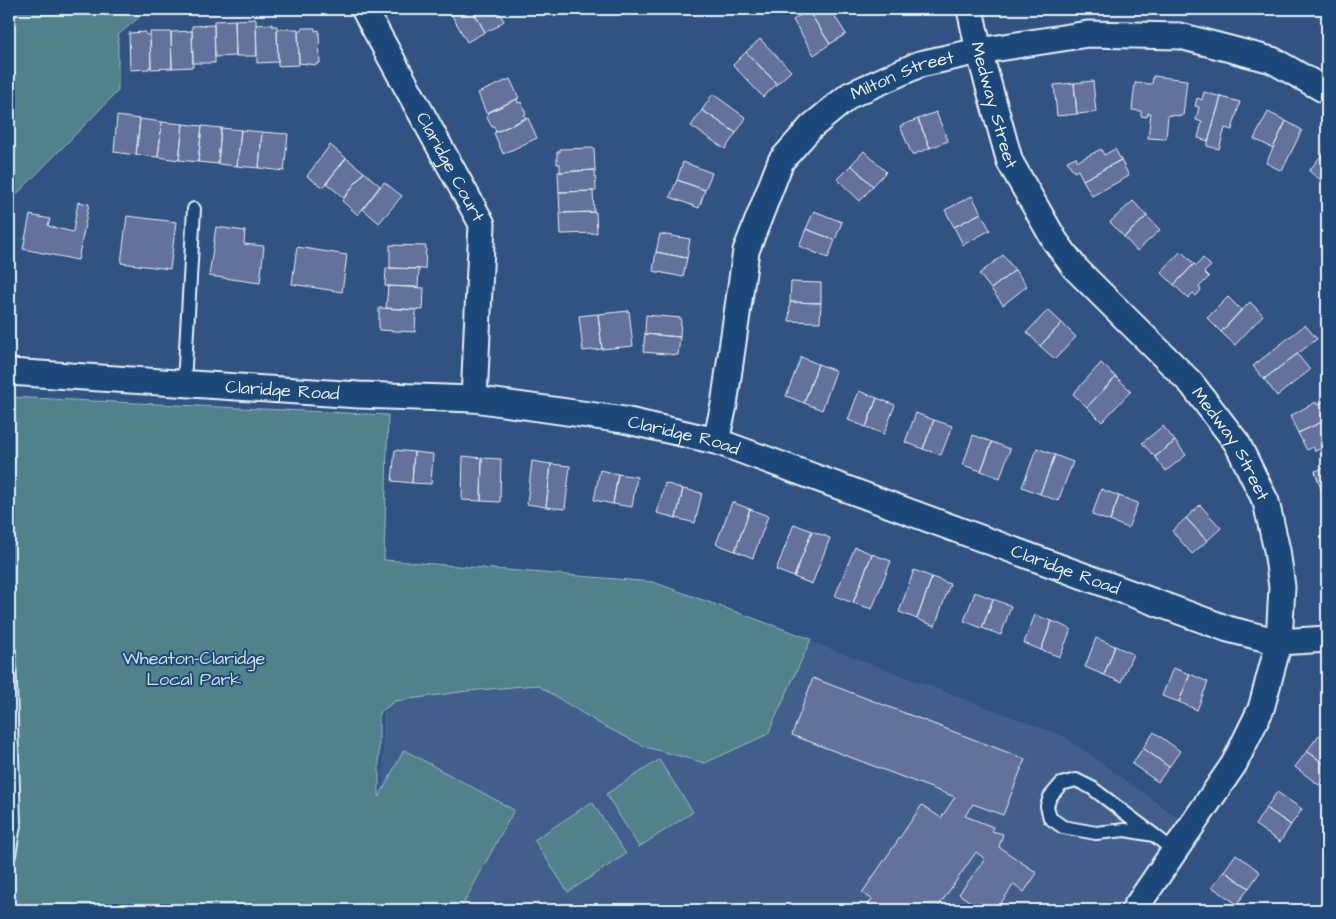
<svg xmlns="http://www.w3.org/2000/svg" width="1336" height="919" font-family="'Architects Daughter',sans-serif">
	<style>
		.built { fill: #435f8c }
		.green { fill: #51818b; stroke: #9cb9c2 }
		.building { fill: #64719b; stroke: #e8f1f8 }
		.lines { fill: none; stroke-linecap: round; stroke-linejoin: round }
		.lane-casing { stroke: #e8f1f8; stroke-width: 16 }
		.street-casing { stroke: #e8f1f8; stroke-width: 29 }
		.lane { stroke: #1f4a7a; stroke-width: 12 }
		.street { stroke: #1f4a7a; stroke-width: 25 }
		.labels { text-anchor: middle; stroke-width: 4; stroke-linejoin: round; paint-order: stroke }
		.street-label { font-size: 18px; fill: #e8f1f8; stroke: #1f4a7a }
		.park-label { font-size: 18px; fill: #d1e0e8; stroke: #1f4a7a }
	</style>
	<rect width="100%" height="100%" fill="#315382"/>
	<filter id="ink" filterUnits="userSpaceOnUse"><feTurbulence type="fractalNoise" baseFrequency=".02" numOctaves="2"/><feDisplacementMap in="SourceGraphic" scale="10" xChannelSelector="R" yChannelSelector="G"/><feConvolveMatrix kernelMatrix="1 2 1 2 8 2 1 2 1" color-interpolation-filters="sRGB"/></filter>
	<g filter="url(#ink)">
		<path class="built" d="M384,560l269,22 412,155 113,81 -4,33 -42,59h-750z"/>
		<path class="green" d="M9,9h157l-23,5 -25,21v56l-109,111z
			M9,397l379,18 -4,145 269,22 158,57 -43,95 -63,29 -59,-16 -46,-23 -63,-39 -70,6 -72,10 -16,12v84l25,-47 110,60 -54,100h-451z
			M659,760l34,52 -54,35 -33,-53z
			M592,802l34,52 -58,38 -34,-52z"/>
		<path class="building" d="M456,9h16l13,23 -18,10 -17,-30z
			M472,9h25l7,12 -6,4 1,1 -14,6z
			M521,9h11l-9,4z
			M811,9h19l16,25 -16,10 -22,-34z
			M1290,9h12l-2,4z
			M808,10l22,34 -16,11 -21,-35z
			M1327,12v12l-5,-3z
			M256,19l1,37h-21l-1,-36z
			M235,20l1,36 -21,1 -1,-36z
			M272,24v2h5l1,36 -21,1 -1,-38z
			M214,25l1,38h-22l-1,-37z
			M302,28h13v3l4,-1 1,33h-3v2l-18,-2 -1,-32h4z
			M277,29h21l1,36 -21,1z
			M192,31l1,36 -21,1 -1,-36z
			M146,32v3h4l1,32h-2v2l-19,1 -1,-37z
			M150,32h21l1,36 -21,1z
			M760,39l31,32 -14,13 -31,-32z
			M746,52l31,32 -14,13 -30,-32z
			M1153,76l34,4 -4,36 -15,-1 -2,24 -18,-1 3,-25h-3l-1,4 -6,-1v-5l-9,-1 3,-27 17,1z
			M510,79l9,19 -33,15 -8,-20z
			M1093,81l3,31 -19,2 -3,-31z
			M1074,83l3,31 -20,2 -3,-31z
			M1204,92l17,5 -13,44 -10,-3 4,-16 -6,-2 3,-13 -4,-1 2,-8 5,2z
			M713,94l33,24 -10,15 -34,-23z
			M1221,97l19,5 -8,28 -7,-2 -6,21 -12,-3z
			M517,99l1,4 3,-1 5,12 -2,1 2,3 -30,14 -2,-6 -2,1 -6,-11 3,-2 -1,-1z
			M702,110l34,23 -11,16 -34,-23z
			M936,112l12,29 -18,7 -12,-29z
			M1268,112l18,9 -13,27 -19,-9z
			M117,116l23,3 -4,36 -22,-3z
			M528,118l9,20 -34,16 -9,-21z
			M140,119l22,3 -4,35 -22,-2z
			M918,119l12,29 -18,7 -12,-29z
			M1286,121l16,9 -20,41 -16,-8z
			M162,122l21,2 -4,36 -21,-3z
			M183,124l19,2 -4,36 -19,-2z
			M202,126l19,2 -3,36 -20,-2z
			M221,128l20,2 -4,36 -19,-2z
			M241,130l21,2 -3,36 -22,-2z
			M262,132l26,2 -4,37 -25,-3z
			M330,145l16,13 -23,30 -16,-12z
			M594,148l1,22 -35,2v-8h-3v-12h3v-3z
			M1327,148v32l-2,3 -16,-12z
			M1101,149l3,6 11,-6 6,11 -38,20 -5,-10 -4,2 -7,-11 9,-4 2,4z
			M864,151l22,21 -13,14 -22,-21z
			M346,158l18,14 -20,26 -18,-15z
			M1121,160l8,16 -37,20 -9,-16z
			M683,162l29,11 -7,17 -28,-10z
			M851,165l22,21 -13,15 -23,-22z
			M595,170l1,21 -37,1 -1,-20z
			M364,172l16,14 -22,29 -16,-14z
			M677,180l28,10 -6,18 -29,-11z
			M384,182l18,14 -23,27 -16,-14z
			M593,191l1,21 -34,1 -1,-21z
			M972,196l9,17 -27,14 -9,-17z
			M1133,201l14,15 -23,21 -14,-15z
			M78,202l11,2 -11,56 -55,-11 7,-34 20,4 -2,7 25,6z
			M814,211l28,11 -7,18 -29,-11z
			M596,212l1,21 -36,1 -1,-21z
			M981,213l9,17 -27,15 -9,-18z
			M127,216l49,6 -6,47 -49,-6z
			M1147,216l13,14 -23,21 -13,-14z
			M216,227l29,4 -1,13 20,2 -4,37 -51,-7z
			M806,229l29,11 -7,18 -29,-12z
			M660,234l30,5 -3,19 -31,-6z
			M390,245l36,1 -1,23 -35,-1z
			M297,247l50,8 -5,37 -50,-8z
			M1181,251l13,13 -20,21 -13,-13z
			M656,252l31,6 -4,19 -30,-6z
			M1003,255l12,15 -24,19 -12,-15z
			M1203,258l8,8 -7,6 5,5 -10,10 2,3 -5,6 -3,-3 -5,5 -14,-13 20,-21 2,2z
			M386,268l33,1 -1,18 -33,-1z
			M1015,270l12,16 -24,19 -12,-16z
			M791,282l30,1v20l-31,-1z
			M388,286l36,2 -1,22 -37,-2z
			M1228,297l13,13 -20,22 -14,-14z
			M790,302l31,1 -1,19 -31,-1z
			M1250,302l13,13 -28,30 -14,-13z
			M379,308l37,2 -1,22 -36,-2z
			M1048,310l14,13 -22,23 -13,-14z
			M629,311l4,35 -31,3 -4,-35z
			M598,314l4,35 -19,2 -4,-35z
			M646,315l35,3 -1,19 -35,-3z
			M1062,323l14,14 -21,22 -15,-13z
			M1305,325l12,14 -53,40 -11,-13z
			M645,334l35,3 -2,18 -35,-3z
			M1297,354l13,16 -33,26 -13,-17z
			M801,357l17,7 -14,39 -18,-7z
			M1101,363l15,14 -29,30 -14,-13z
			M818,364l18,7 -14,39 -18,-7z
			M1116,377l15,14 -29,31 -15,-15z
			M859,391l18,7 -11,29 -18,-7z
			M877,398l18,7 -11,29 -18,-7z
			M1327,399v17l-5,2 2,3 -26,12 -8,-17 26,-14 1,3z
			M916,413l18,7 -11,29 -18,-7z
			M934,420l18,6 -11,29 -18,-6z
			M1324,421l3,6v13l-7,4 2,4 -7,3 -2,-4 -6,3 -9,-17z
			M1163,426l12,15 -20,16 -13,-14z
			M973,435l19,7 -11,29 -18,-6z
			M1175,441l11,14 -20,16 -11,-14z
			M992,442l18,7 -10,29 -19,-7z
			M1037,448l18,7 -15,39 -18,-7z
			M395,450l19,2 -2,31 -20,-2z
			M414,452l19,2 -2,30 -19,-1z
			M1055,455l18,7 -15,39 -18,-7z
			M463,456l19,2 -1,43 -19,-1z
			M482,458l19,1 -1,43 -19,-1z
			M532,461l19,3 -5,43 -19,-3z
			M551,464l19,2 -5,43 -19,-2z
			M1327,467v24l-5,1 -7,-21z
			M600,470l18,4 -5,30 -19,-4z
			M618,474l19,3 -5,30 -19,-3z
			M665,483l18,6 -7,29 -19,-5z
			M683,489l19,4 -7,30 -19,-5z
			M1101,489l18,7 -9,25 -18,-6z
			M1327,491v21l-5,-20z
			M1119,496l19,7 -10,25 -18,-7z
			M732,502l18,7 -15,42 -19,-7z
			M1200,505l21,23 -14,13 -21,-23z
			M750,509l18,7 -15,42 -18,-7z
			M1186,518l21,23 -15,13 -20,-23z
			M794,524l18,7 -18,46 -18,-7z
			M812,531l18,7 -18,46 -18,-7z
			M855,547l17,7 -19,49 -18,-7z
			M872,554l19,7 -19,48 -19,-6z
			M914,570l18,7 -15,42 -18,-7z
			M932,577l18,7 -15,42 -18,-7z
			M975,592l18,7 -11,29 -18,-7z
			M993,599l18,7 -10,29 -19,-7z
			M1035,615l17,6 -11,29 -17,-7z
			M1052,621l19,8 -11,28 -19,-7z
			M1096,638l19,8 -11,29 -19,-8z
			M1115,646l18,8 -12,28 -17,-7z
			M1173,668l17,6 -11,28 -17,-6z
			M1190,674l18,8 -11,28 -18,-8z
			M813,678l212,81 -22,56 -30,-11 -8,12 28,11 -1,4 11,3 -4,13 38,26 -13,19 -10,-8 -18,26h-14l-23,-16 26,-35 -9,-7 -40,58h-72l8,-11 -10,-6 60,-88 19,13 14,-21 -163,-62z
			M1154,732l26,19 -11,16 -26,-19z
			M1319,735l8,6v25l-20,-15z
			M1143,748l26,19 -11,15 -26,-18z
			M1307,751l20,15v9l-8,10 -24,-18z
			M1277,792l25,17 -11,16 -25,-17z
			M1266,808l25,17 -11,17 -25,-17z
			M1236,854l24,18 -11,16 -25,-17z
			M1224,871l25,17 -12,16 -25,-17z
			M1307,903l19,7h-22z"/>
		<g class="lines">
			<g class="lane-casing">
				<path id="lane" d="M184,383l10,-174
					M9,652l5,173 -5,30
					M1154,835l-62,-47 -16,-8 -15,4 -11,13 -3,9 3,12 13,9 33,6 29,-3 29,5 20,16"/>
			</g>
			<g class="street-casing">
				<g id="street">
					<path id="s1" d="M364,9l118,215 -8,175"/>
					<path id="s2" d="M970,9l9,42 31,111 45,79 20,27 116,115 46,60 29,59 11,48 5,37 -3,55 -18,67 -27,55 -100,146"/>
					<path id="s3" d="M9,372l350,23 115,4 150,21 92,21 512,188 51,13 48,-3"/>
					<path id="s4" d="M716,441l8,-36 22,-154 35,-90 30,-34 39,-32 70,-31 59,-13 109,-17 92,2 92,24 55,31"/>
				</g>
			</g>
			<use href="#lane" class="lane"/>
			<use href="#street" class="street"/>
		</g>
	</g>
	<g class="labels">
		<g class="street-label">
			<text dy="6" stroke="none"><textPath href="#s4" startOffset="441">Milton Street</textPath></text>
			<text dy="6" stroke="none"><textPath href="#s2" startOffset="99">Medway Street</textPath></text>
			<text dy="6" stroke="none"><textPath href="#s1" startOffset="180">Claridge Court</textPath></text>
			<text dy="6" stroke="none"><textPath href="#s3" startOffset="274">Claridge Road</textPath></text>
			<text dy="6" stroke="none"><textPath href="#s3" startOffset="679">Claridge Road</textPath></text>
			<text dy="6" stroke="none"><textPath href="#s2" startOffset="519">Medway Street</textPath></text>
			<text dy="6" stroke="none"><textPath href="#s3" startOffset="1084">Claridge Road</textPath></text>
		</g>
		<g class="park-label">
			<text x="194" y="664">Wheaton-Claridge<tspan x="194" dy="21">Local Park</tspan></text>
		</g>
	</g>
	<rect width="1336" height="919" fill="none" stroke="#1f4a7a" stroke-width="30"/>
	<rect x="15" y="15" width="1306" height="889" fill="none" stroke="#e8f1f8" stroke-width="2" filter="url(#ink)"/>
</svg>
